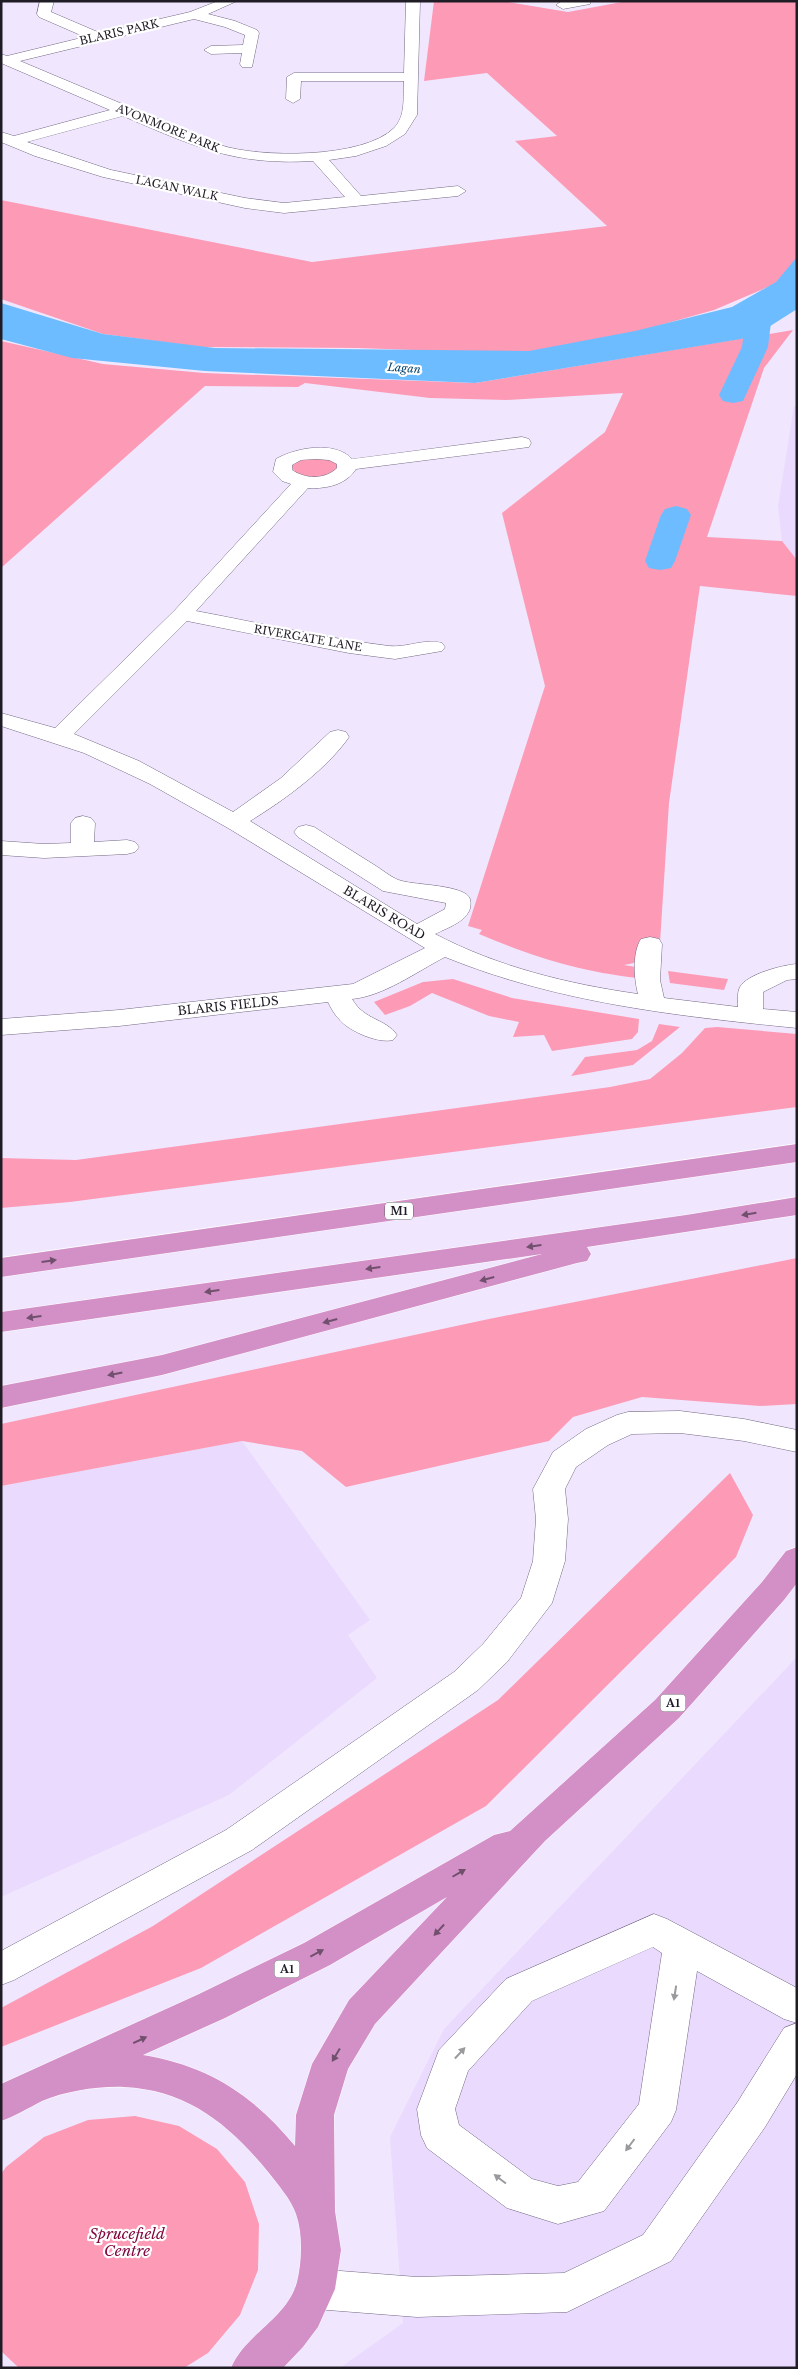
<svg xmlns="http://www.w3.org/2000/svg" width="798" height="2369" font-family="'Libre Baskerville',serif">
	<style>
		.built { fill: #e9dafe }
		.green { fill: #fd9bb6 }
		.water { fill: #6cbcff }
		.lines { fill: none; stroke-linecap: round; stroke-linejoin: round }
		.canal { fill: #6cbcff; fill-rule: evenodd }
		.minor-casing { stroke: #736982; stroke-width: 1 }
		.highway-casing { stroke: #fff; stroke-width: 1 }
		.minor { fill: #fff; fill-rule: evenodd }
		.highway { fill: #d390c7; fill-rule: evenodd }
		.oneway { fill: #71506e }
		.oneway2 { fill: #9b999d }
		.labels { text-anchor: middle; stroke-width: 4.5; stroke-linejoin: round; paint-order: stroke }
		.far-street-label { font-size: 11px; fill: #201c26; stroke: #fff }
		.far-water-label { font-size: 11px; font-style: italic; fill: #00416b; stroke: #fff }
		.shield { fill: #fff; stroke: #636067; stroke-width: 1 }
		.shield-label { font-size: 11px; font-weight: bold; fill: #201c26 }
		.street-label { font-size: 12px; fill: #201c26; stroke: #fff }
		.near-park-label { font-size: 15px; font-style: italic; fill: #820840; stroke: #fff }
	</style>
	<rect width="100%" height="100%" fill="#f0e7ff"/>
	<path class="built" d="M794,406h3v154l-15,-19 -4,-35z
		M242,1441l128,179 -22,15 29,43 -148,117 -228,102v-411z
		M797,1657v711h-457l63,-45 -13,-186 54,-108z"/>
	<path class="green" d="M434,1h68l66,11 59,-11h170v258l-22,25 -61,26 -71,20 -119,24 -167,-6 -156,-1 -98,-13 -102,-35v-99l311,62 295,-36 -92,-85 42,-5 -70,-63 -63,8z
		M793,330l-29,38 -57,169 75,4 15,19v36l-97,-10 -31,217 -10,155 -35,7 12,2 2,11c-61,-7 -104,-21 -159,-44l3,-4 -14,-4 77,-240 -43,-173 103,-81 18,-39 -117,7 -76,-2 -125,-15 -7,4 -93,-1 -204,182v-227l102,23 101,9 271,10z
		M322,458l12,3 4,6c-7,13 -43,16 -46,-1l8,-6z
		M668,971l60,8 -4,11 -54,-7z
		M453,979l59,19 127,21 -1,13 -6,7 -80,12 -8,-16 -31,2 6,-15 -30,-6 -57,-23 -22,13 -25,9 -11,-13 49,-20z
		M659,1024l21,3 -47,38 -62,11 14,-19 52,-7 15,-9z
		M717,1027l80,7v73l-727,95 -69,6v-50l75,2 534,-73 40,-8 32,-26 23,-25z
		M797,1258v146l-37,2 -118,-9 -69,20 -24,24 -203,46 -44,-36 -60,-10 -241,45v-62l483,-104z
		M730,1473l23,42 -17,42 -250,249 -285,162 -200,79v-39l152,-82 345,-226z
		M135,2116l44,10 38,23 28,33 14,42 -1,46 -18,45 -32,38 -24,15h-165l-18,-17v-177l5,-7 38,-30 44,-17z"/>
	<path class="water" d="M797,257v52l-41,26 -15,4 -266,44 -270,-12 -133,-13 -71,-19v-36l102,31 112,14 314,3 106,-20 97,-24 44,-25z"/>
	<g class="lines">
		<path class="canal" d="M759,306l9,2 4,6 -4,33 -25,54 -10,2 -10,-2 -4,-6 23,-48 4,-33 4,-6z
			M676,506l11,3 4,6 -16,46 -4,7 -11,2 -11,-2 -4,-7 16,-46 4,-6z"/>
		<g class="minor-casing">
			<path id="minor" d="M40,1h14l-3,11 49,21 90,-21 28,-11h19l-29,13 27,7 22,9 2,3 -7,34h-10l-2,-3 2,-11 -31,1 -7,-4 7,-4 32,-1 2,-10 -20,-8 -31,-8 -174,42 200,84c39,13 143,14 174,-17 12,-12 9,-31 10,-47h-103l-1,18 -7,4 -7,-4 1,-22 7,-4h110l2,-72h14l-3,114 -12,19 -19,12 -30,10 -27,4 32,36 97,-10 8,5 -8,5 -174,17 -39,-5 -142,-31 -68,-21 -34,-14v-10l13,4 96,-26 -109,-47v-9l6,2 78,-19 -46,-20 -2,-3zM123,116c70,30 112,50 190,45l32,36 -61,6 -39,-5 -134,-28 -84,-28z
				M591,1l-1,3 -27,5 -7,-4 6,-4z
				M522,437l7,2 2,4 -2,4 -173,22c-10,16 -30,20 -48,19l-112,123c64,12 128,27 193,35 18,2 36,-8 53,-3l3,4 -3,4 -47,8 -46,-6 -162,-32 -113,113 65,27 94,51 48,-34 49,-46 8,-2 8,2 3,5c-22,32 -66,64 -99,84l167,103 28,-15 1,-6 -63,-12 -85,-54 -4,-5 4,-5 8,-2 8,2c21,13 41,26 62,39 8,5 17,13 26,15 13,4 64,4 68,18 5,20 -21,28 -35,35 63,33 133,50 203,60 -4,-15 -6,-41 3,-55l9,-2 9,2 3,5 -2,36 4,18 74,9c0,-6 -1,-15 2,-20 7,-13 43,-22 57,-23v15l-10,1 -24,12v17l34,3v16c-120,-12 -239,-25 -352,-71 -29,15 -61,39 -93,42 13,22 33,19 45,36l-4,5c-14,4 -45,-9 -54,-21 -5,-5 -8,-11 -11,-17l-209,24 -118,9v-16l118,-9 234,-26 72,-36 -197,-120 -78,-44 -66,-31 -83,-27v-13l54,15 120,-118 116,-126 -9,-3 -9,-9 3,-13c19,-11 59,-19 76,0zM316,459l13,1 8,4v4c-12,12 -32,11 -45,2v-5l9,-5z
				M83,816l8,2 4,5 -1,19 33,-2 8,2 4,5 -4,5 -8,2 -83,4 -43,-3v-14l43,3 27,-1v-20l4,-5z
				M680,1411l64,8 53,11v22l-53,-11 -64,-8 -48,1 -24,11 -32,22 -11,22 3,30 -3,42 -13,42 -45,59 -29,28 -226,160 -238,130 -13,5v-34l225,-121 228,-158 29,-28 38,-46 12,-37 3,-42 -3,-30 20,-37 33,-23 31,-14 11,-3z
				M654,1914l13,5 130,69v35l-13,-4 -87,-48 -21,139 -5,12 -67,89 -46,13 -51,-16 -80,-60 -6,-13 -4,-26 22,-59 67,-71zM653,1947l9,6 -23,151 -61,78 -20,4 -26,-7 -73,-54 -4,-16 13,-38 64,-70z
				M797,2023v51l-32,53 -94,134 -104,51 -150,5 -102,-8 -14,-6 -6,-14 6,-14 14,-6 102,8 147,-4 79,-38 94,-132 47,-75z"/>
		</g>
		<g class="highway-casing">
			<path id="highway" d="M797,1144v18l-796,115v-19z
				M797,1197v18l-210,32 4,7 -4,7 -10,2 -415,112 -161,33v-22l161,-31 380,-101 -541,78v-20l685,-97z
				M797,1547v36l-13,17 -105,118 -134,123 -170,183 -27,45 -14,46 1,96 6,39 -6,39 -17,38 -15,20 -20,21h-52c14,-34 56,-49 66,-86 5,-21 6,-48 -1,-68 -5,-15 -18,-29 -27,-41 -39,-48 -81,-83 -145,-86 -26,-1 -58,4 -82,14 -14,7 -26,15 -41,20v-37l198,-90 105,-51 190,-108 16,-4 145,-131 107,-118 24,-31zM447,1897l-98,103 -37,64 -16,51 -1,31c-42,-51 -86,-80 -152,-91l82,-37 105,-53z"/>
		</g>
		<use href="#minor" class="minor"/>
		<use href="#highway" class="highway"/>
	</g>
	<defs><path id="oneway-solid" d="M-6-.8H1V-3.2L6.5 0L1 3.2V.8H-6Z" transform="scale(1.25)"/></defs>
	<g class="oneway">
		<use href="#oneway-solid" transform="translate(749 1214) rotate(171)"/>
		<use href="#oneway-solid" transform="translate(534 1246) rotate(172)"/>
		<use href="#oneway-solid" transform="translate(49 1261) rotate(-8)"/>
		<use href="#oneway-solid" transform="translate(373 1268) rotate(172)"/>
		<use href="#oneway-solid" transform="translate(487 1279) rotate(165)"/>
		<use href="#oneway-solid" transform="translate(212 1291) rotate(172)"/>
		<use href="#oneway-solid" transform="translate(34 1317) rotate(172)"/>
		<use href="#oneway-solid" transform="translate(330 1321) rotate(165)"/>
		<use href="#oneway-solid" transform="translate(115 1374) rotate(169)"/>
		<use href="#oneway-solid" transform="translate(459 1873) rotate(-30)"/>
		<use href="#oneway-solid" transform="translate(439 1930) rotate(133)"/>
		<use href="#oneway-solid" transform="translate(317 1953) rotate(-28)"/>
		<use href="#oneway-solid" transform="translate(140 2040) rotate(-25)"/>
		<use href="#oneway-solid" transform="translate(336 2055) rotate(121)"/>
	</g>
	<g class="oneway2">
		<use href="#oneway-solid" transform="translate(675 1993) rotate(99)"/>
		<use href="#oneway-solid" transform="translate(460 2053) rotate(-47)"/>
		<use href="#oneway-solid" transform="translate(630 2145) rotate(127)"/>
		<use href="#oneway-solid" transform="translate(500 2179) rotate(-143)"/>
	</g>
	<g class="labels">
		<g class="far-street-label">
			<text transform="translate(119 32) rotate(-13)" y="4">BLARIS PARK</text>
			<text transform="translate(168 128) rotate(22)" y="4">AVONMORE PARK</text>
			<text transform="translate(177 188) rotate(12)" y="4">LAGAN WALK</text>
			<text transform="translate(308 638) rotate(10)" y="4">RIVERGATE LANE</text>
		</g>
		<g class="far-water-label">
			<text transform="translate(404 368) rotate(4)" y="4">Lagan</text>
		</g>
		<g class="shield">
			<rect x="385" y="1202.5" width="28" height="17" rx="4"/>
			<rect x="660.5" y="1694.5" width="25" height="17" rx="4"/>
			<rect x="274.5" y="1960.5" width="25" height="17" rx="4"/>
		</g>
		<g class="shield-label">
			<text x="399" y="1215">M1</text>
			<text x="673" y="1707">A1</text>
			<text x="287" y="1973">A1</text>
		</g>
		<g class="street-label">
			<text transform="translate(384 913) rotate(31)" y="4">BLARIS ROAD</text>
			<text transform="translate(228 1006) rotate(-6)" y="4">BLARIS FIELDS</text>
		</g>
		<g class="near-park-label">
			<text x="127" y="2239">Sprucefield<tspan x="127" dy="17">Centre</tspan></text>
		</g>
	</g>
	<rect width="798" height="2369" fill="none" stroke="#201c26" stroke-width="5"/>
</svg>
